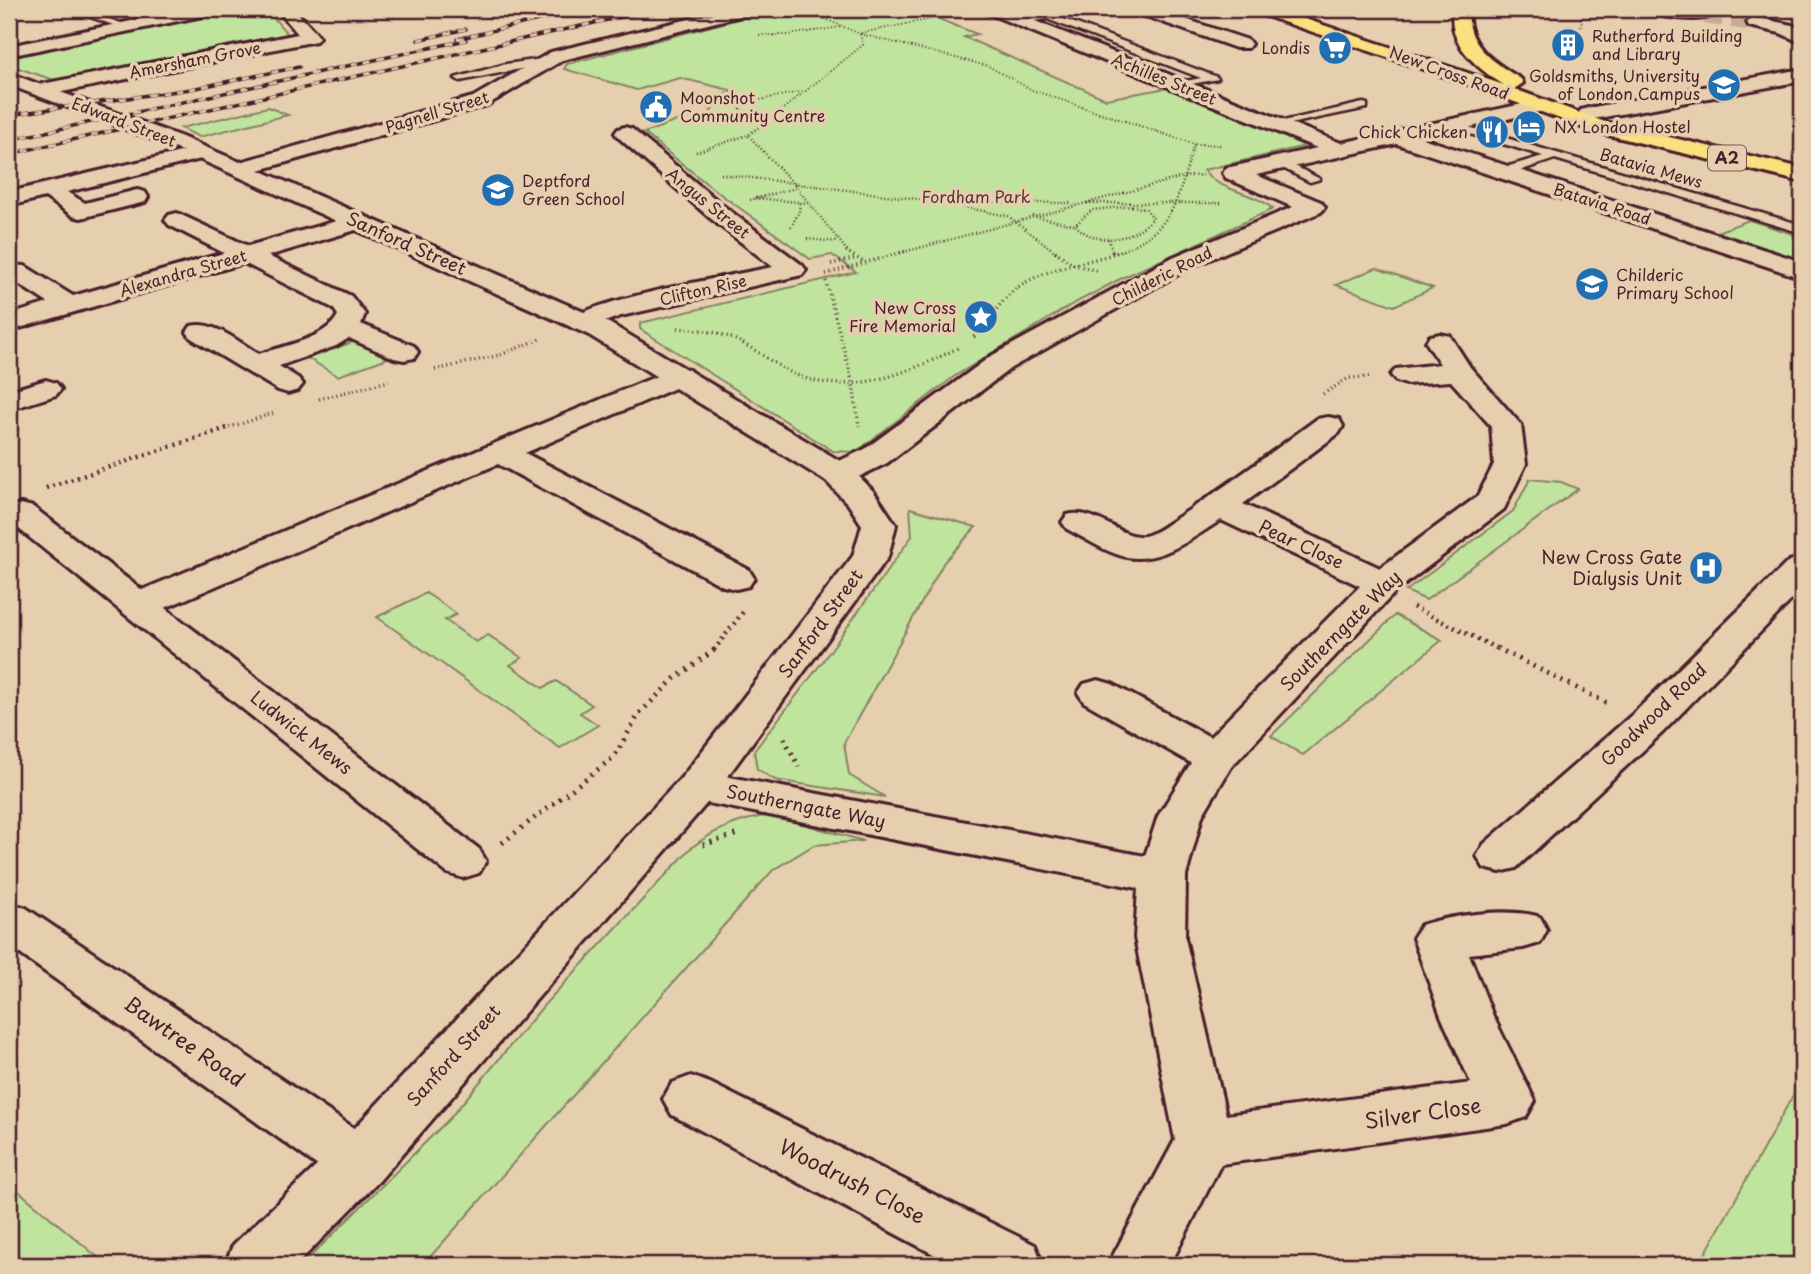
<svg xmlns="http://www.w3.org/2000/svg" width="1811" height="1274" font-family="'Playpen Sans',sans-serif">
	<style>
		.green { fill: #c0e49e; stroke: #858264; stroke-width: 2 }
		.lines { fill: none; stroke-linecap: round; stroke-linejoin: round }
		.street-tunnel { stroke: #c7ac95; stroke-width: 18; stroke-dasharray: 18 9; stroke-linecap: butt }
		.lane-casing { stroke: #4a1f2b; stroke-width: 5 }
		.street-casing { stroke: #4a1f2b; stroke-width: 6 }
		.secondary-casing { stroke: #4a1f2b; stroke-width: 6 }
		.highway-casing { stroke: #4a1f2b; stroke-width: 6 }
		.path-far4 { stroke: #4a1f2b; stroke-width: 2; stroke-dasharray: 1 2.5; stroke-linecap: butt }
		.path-far3 { stroke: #4a1f2b; stroke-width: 2.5; stroke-dasharray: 1 2.5; stroke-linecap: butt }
		.path-far2 { stroke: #4a1f2b; stroke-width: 3.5; stroke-dasharray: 1 3.5; stroke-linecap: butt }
		.path-far1 { stroke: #4a1f2b; stroke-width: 4.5; stroke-dasharray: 2 4.5; stroke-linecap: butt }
		.path { stroke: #4a1f2b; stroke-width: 5; stroke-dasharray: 2 6; stroke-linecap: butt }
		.lane { fill: #e6cfaf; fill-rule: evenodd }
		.street { fill: #e6cfaf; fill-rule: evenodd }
		.secondary { fill: #e6cfaf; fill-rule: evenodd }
		.highway { fill: #fbe080; fill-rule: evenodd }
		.rail-casing { stroke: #4a1f2b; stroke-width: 3.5 }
		.rail { stroke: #e6cfaf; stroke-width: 2.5; stroke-dasharray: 7; stroke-linecap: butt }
		.labels { text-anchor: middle; stroke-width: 7; stroke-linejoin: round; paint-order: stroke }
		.far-poi-label { font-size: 16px; fill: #4a1f2b; stroke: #e6cfaf; text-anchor: start }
		.far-street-label { font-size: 16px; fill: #4a1f2b; stroke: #e6cfaf }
		.shield { fill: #e6cfaf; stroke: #795453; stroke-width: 2 }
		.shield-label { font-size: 16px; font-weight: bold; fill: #4a1f2b }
		.far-park-label { font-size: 16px; fill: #563336; stroke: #e6cfaf }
		.street-label { font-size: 18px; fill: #4a1f2b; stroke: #e6cfaf }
		.poi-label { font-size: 18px; fill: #4a1f2b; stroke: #e6cfaf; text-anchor: end }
		.near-street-label { font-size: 21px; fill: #4a1f2b; stroke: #e6cfaf }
	</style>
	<rect width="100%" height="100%" fill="#e6cfaf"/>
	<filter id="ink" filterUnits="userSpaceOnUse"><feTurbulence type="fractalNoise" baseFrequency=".0143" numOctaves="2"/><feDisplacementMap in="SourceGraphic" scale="14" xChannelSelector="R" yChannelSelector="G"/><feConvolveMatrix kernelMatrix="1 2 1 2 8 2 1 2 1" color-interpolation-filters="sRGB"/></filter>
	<g filter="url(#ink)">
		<path class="green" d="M207,9h59l24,28 -233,44 -48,-16v-16z
			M777,9h108l64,5 5,2 -16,3 39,15 -13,3 142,62 61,-11 138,58 -101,24c14,22 50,21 69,39l-151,69 -51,27 -116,71 -99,76 -23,-1 -193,-122v-6l216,-51 -24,-17 -22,4 -98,-71 -68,-55 41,-15 22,-2 6,-7 -17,-5 38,-13 -54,-13 -43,12 -73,-21 3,-5z
			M268,107l20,8 -89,22 -18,-9z
			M1749,220l53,17v23l-85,-28z
			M1376,268l57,20 -39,18 -58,-21z
			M356,341l32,17 -50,18 -31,-18z
			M1530,479l31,3 17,7 -152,111 -20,-9 107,-80z
			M910,508l66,19 -32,35 -100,181 5,32 36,22 -110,-17 -18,-11 -3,-18 69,-90 89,-125z
			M426,593l31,21 -12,6 31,22 12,-7 34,23 -12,7 33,23 13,-7 36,24 -12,8 18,12 -38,23 -183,-131z
			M1395,615l47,25 -139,115 -32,-19z
			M770,815l94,26 -50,4 -41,25 -350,395h-121l148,-147 95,-114 146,-156c24,-19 48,-28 79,-33z
			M1802,1079v186h-103z
			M9,1183l98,82h-98z"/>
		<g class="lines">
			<path class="street-tunnel" d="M1705,15l50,7"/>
			<g class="lane-casing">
				<path id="lane" d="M67,9h12l51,17 -8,2z
					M1048,13l169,64 1,2 -42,8v-4l25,-5 -154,-59 -28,4 -4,-3z
					M542,59l3,1v4l-85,17 -5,-3 51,-14z
					M1363,103l4,1v4l-92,19 -5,-3z
					M1447,123h8l347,102v8l-247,-74 -48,16h-8v-6l44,-13 -96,-29z
					M1275,160h8l37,19 -10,3 -35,-18z"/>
			</g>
			<g class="street-casing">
				<path id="street" d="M190,9h30l-8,5 -203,42v-10z
					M277,9h17l22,24 3,4 -3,4 -274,55 -9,-6 9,-6 256,-50z
					M983,9h22l336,134 200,-43 7,2 3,4 -3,4 -126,28 380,124v16l-405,-134 -141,31 65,27 4,5 -4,5 -130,55 -180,101 -124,95 -37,18 -12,3 -12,-3 -4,-7 4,-7 39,-18 126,-93 182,-99 120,-50 -67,-29 -3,-5 3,-5 91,-20 -332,-136z
					M1132,9h23l93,31 3,4 -3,4h-12l-102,-36z
					M1642,9h50l19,3 2,3c-8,8 -63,2 -71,-6z
					M1755,17l37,8 10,6v12l-22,-10 -31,-7 -2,-4z
					M1802,69v12l-214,39 -7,-2 -3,-4 3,-4 7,-2z
					M625,127l7,2 94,79 76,57 4,5 -4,5 -181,41 -39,14 -10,-2 -4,-6c15,-21 171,-48 205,-55l-63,-49 -92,-81 -3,-4 3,-4z
					M202,147l7,2 4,4 -4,4 -142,35 18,11 52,-13 8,2 3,5 -3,5 -64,16 -8,-2 -28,-19 -36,9v-14z
					M177,213l71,33 110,-31 8,2 4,5 -4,5 -98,29 83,40 14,18 -4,10 53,22 4,6 -4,6 -10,2 -10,-2 -45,-20 -13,8 -57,20 19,12 5,6 -5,6 -10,3 -10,-3 -87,-52 -4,-6 4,-6c23,-6 48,17 68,28 23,-8 68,-15 79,-39l-5,-7 -89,-45 -235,68v-16l39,-12 -36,-23 -3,1v-16l16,1 48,30 151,-43 -55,-28 -4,-5 4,-5z
					M1440,334l10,2 20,31 51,58 5,39 -22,45 -108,82 -165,176 -29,49 -16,60 -1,62 41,177 245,-32 -30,-67 -28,-78 8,-13c31,-10 88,-18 119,-8l7,13 -7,13 -17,5 -54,6 24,62 42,85 -9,16 -19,7 -286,40 -51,101h-62l67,-125 -40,-202 3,-50 -440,-87 -15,-5 -7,-10 7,-10 15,-5 447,85 13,-40 33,-53 -107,-61 -6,-9 6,-9 14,-4 14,4 98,53 150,-151 -139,-66c-31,19 -66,49 -105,34 -17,-6 -33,-17 -49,-25l-5,-7 5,-7c31,-8 56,28 81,20 10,-3 22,-13 32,-19 47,-30 92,-64 137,-97l11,-2 11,2 4,7 -4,7 -96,71 137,64 98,-72 16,-32 -3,-38 -40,-45 -45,3 -10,-3 -5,-6 5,-6 44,-5 -14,-22 4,-6z
					M679,367l10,3 5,6 -5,6 -164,71 224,117 5,8 -5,8 -13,3 -13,-3 -225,-122 -333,144 314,241 7,12 -7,12 -16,5 -16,-5 -438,-352v-14l12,-3 12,3 109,83z
					M46,380l10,3 5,6 -5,6 -47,15v-19z
					M1802,558v31l-139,143 -147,136 -16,4 -16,-4 -7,-12 7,-12 149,-130 156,-153z
					M9,903l17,5 353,237 9,18 -9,18 -20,7 -20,-7 -330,-235z
					M691,1076l19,7 325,162 8,20h-89l-282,-150 -9,-16 9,-16z"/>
			</g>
			<g class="secondary-casing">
				<path id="secondary" d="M731,9h27l-2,3 -193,48 -76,45 -228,65 350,153 241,144 24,25 22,33 -8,32 -175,239 -334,385 -83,84h-71l8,-20 106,-100 344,-369 170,-220 9,-31 -13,-20 -23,-24 -237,-146 -421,-190 -159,-60v-12l173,64 58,25 233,-65 78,-45z"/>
			</g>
			<g class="highway-casing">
				<path id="highway" d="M1252,9h23l229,76c-27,-17 -57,-41 -51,-76h16c-4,35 24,53 52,70l2,4 -9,6 91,33 197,46v14l-210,-51 -125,-47 -213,-72z"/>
			</g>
			<path class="path-far4" d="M802,9l58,25 128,32 44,24 68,23
				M1581,26l1,-10
				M861,33l101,-20
				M759,35h29l53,-8
				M747,113l-13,-8 71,-14
				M778,113l85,-68 -3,-11"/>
			<path class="path-far3" d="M744,111l20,12
				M781,111l-33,24 45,48 56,70
				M1095,111l99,33 27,1
				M696,152l52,-17
				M721,174l220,28 130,1
				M755,198l53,5
				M750,200l46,-12
				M1087,203h134
				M953,205l55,11 49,37
				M1132,206l14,3 7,9c-20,22 -55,30 -78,7l17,-15z
				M1032,216l43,9
				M791,227l8,-15 1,-9
				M807,239l31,3
				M1108,239l5,14
				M900,253l283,-76 20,-2
				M1116,253c60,-23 61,-53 78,-109"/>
			<path class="path-far2" d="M846,251l19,12
				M1055,251l17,13 26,7
				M1112,251l1,3
				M831,264l26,-6
				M826,274l80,-23
				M826,281l27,103 6,42
				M678,328c20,2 40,3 58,12 20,9 37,24 56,33 55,26 116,0 166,-25
				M974,337c14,-15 24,-33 39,-46 29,-24 74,-27 108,-40
				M435,370l65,-15 40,-16
				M1323,394l26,-16 20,-1
				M319,399l70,-18
				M225,429l49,-16"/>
			<path class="path-far1" d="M46,488l184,-61
				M1413,607l87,43
				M714,650l29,-38"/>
			<path class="path" d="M1497,648l112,56
				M784,738l15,29
				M502,843l112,-86 25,-43 35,-35 43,-31
				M703,845l38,-12"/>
			<use href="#lane" class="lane"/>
			<use href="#street" class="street"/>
			<use href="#secondary" class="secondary"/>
			<use href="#highway" class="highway"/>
			<g class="rail-casing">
				<path id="rail" d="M579,15l27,-6
					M457,39l129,-30
					M418,40l48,-11
					M9,115l182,-26 108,-22
					M9,140l457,-100
					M9,154l648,-145"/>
			</g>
			<use href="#rail" class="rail"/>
		</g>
	</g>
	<defs>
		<g id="building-disc" transform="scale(1.75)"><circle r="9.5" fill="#1f6fb2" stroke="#e6cfaf"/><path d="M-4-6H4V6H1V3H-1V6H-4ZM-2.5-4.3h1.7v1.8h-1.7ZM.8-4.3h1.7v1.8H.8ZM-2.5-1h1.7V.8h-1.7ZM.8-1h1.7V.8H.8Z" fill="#fff"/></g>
		<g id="supermarket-disc" transform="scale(1.75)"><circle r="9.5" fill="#1f6fb2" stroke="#e6cfaf"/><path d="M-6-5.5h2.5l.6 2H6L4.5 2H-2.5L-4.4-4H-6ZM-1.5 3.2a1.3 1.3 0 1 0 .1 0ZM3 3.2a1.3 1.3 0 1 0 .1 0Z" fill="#fff"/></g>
		<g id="university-disc" transform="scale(1.75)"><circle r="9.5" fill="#1f6fb2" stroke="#e6cfaf"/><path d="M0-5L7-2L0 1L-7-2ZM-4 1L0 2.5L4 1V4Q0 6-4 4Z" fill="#fff"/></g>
		<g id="civic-disc" transform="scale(1.75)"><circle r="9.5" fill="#1f6fb2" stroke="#e6cfaf"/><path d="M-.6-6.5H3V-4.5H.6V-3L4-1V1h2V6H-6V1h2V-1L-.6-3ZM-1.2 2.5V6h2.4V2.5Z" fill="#fff"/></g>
		<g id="hotel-disc" transform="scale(1.75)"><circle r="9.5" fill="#1f6fb2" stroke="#e6cfaf"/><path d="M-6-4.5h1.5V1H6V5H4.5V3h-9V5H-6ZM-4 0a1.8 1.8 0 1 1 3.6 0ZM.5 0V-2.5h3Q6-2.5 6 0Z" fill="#fff"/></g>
		<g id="restaurant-disc" transform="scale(1.75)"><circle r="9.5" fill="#1f6fb2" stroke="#e6cfaf"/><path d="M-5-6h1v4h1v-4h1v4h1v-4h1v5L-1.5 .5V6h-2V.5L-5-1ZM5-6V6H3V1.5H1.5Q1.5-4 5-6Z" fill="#fff"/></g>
		<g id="school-disc" transform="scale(1.75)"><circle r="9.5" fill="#1f6fb2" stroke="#e6cfaf"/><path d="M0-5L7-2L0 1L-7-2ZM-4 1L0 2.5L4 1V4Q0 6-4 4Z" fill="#fff"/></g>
		<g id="sight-disc" transform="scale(1.75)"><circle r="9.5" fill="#1f6fb2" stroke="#e6cfaf"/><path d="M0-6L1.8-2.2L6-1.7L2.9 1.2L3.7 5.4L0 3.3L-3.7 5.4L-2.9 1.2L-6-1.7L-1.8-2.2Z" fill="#fff"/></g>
		<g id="hospital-disc" transform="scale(1.75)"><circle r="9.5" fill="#1f6fb2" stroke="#e6cfaf"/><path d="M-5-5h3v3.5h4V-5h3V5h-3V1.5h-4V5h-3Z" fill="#fff"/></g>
	</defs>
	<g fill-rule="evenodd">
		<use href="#building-disc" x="1568" y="45"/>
		<use href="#supermarket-disc" x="1335" y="48"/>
		<use href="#university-disc" x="1724" y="85"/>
		<use href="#civic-disc" x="656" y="107"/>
		<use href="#hotel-disc" x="1529" y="127"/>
		<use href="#restaurant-disc" x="1492" y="132"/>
		<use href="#school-disc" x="498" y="190"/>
		<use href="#school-disc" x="1592" y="284"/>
		<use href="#sight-disc" x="981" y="317"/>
		<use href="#hospital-disc" x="1706" y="568"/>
	</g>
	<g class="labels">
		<g class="far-poi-label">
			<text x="1592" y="42">Rutherford Building<tspan x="1592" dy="18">and Library</tspan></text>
			<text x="1310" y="54" text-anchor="end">Londis</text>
			<text x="1700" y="82" text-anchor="end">Goldsmiths, University<tspan x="1700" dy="18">of London Campus</tspan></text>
			<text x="680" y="104">Moonshot<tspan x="680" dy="18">Community Centre</tspan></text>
			<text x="1554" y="133">NX London Hostel</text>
			<text x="1468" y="138" text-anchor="end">Chick Chicken</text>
			<text x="522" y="187">Deptford<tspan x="522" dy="18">Green School</tspan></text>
			<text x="1616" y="281">Childeric<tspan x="1616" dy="18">Primary School</tspan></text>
			<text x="956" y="314" text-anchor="end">New Cross<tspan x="956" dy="18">Fire Memorial</tspan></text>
		</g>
		<g class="far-street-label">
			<text transform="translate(195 60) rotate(-11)" y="6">Amersham Grove</text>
			<text transform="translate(1449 73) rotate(20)" y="6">New Cross Road</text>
			<text transform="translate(1164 79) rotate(22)" y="6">Achilles Street</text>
			<text transform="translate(437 112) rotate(-17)" y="6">Pagnell Street</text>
			<text transform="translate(124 122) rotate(21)" y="6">Edward Street</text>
			<text transform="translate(1651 168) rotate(16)" y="6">Batavia Mews</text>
			<text transform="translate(708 203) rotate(39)" y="6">Angus Street</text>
			<text transform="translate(1602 204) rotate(18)" y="6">Batavia Road</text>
			<text transform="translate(183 273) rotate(-16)" y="6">Alexandra Street</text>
			<text transform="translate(1162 276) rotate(-27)" y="6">Childeric Road</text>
			<text transform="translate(703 290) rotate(-13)" y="6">Clifton Rise</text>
		</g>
		<rect class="shield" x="1708" y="145.5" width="38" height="25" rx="5"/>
		<g class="shield-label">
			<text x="1727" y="164">A2</text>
		</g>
		<g class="far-park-label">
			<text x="976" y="203">Fordham Park</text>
		</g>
		<g class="street-label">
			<text transform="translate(406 244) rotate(24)" y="6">Sanford Street</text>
			<text transform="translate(1301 545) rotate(25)" y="6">Pear Close</text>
			<text transform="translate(821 624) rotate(-54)" y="6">Sanford Street</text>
			<text transform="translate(1341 631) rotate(-45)" y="6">Southerngate Way</text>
			<text transform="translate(1654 715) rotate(-44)" y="6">Goodwood Road</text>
			<text transform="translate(301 733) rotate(38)" y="6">Ludwick Mews</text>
			<text transform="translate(806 807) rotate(11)" y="6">Southerngate Way</text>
			<text transform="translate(454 1056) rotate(-48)" y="6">Sanford Street</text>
		</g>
		<g class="poi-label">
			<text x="1682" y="564">New Cross Gate<tspan x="1682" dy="21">Dialysis Unit</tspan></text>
		</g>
		<g class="near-street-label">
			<text transform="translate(184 1042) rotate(35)" y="7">Bawtree Road</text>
			<text transform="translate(1423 1114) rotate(-8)" y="7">Silver Close</text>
			<text transform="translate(852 1182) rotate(27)" y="7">Woodrush Close</text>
		</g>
	</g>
	<rect width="1811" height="1274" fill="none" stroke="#e6cfaf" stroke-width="35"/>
	<rect x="18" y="18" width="1776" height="1239" fill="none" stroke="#4a1f2b" stroke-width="2.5" filter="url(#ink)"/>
</svg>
